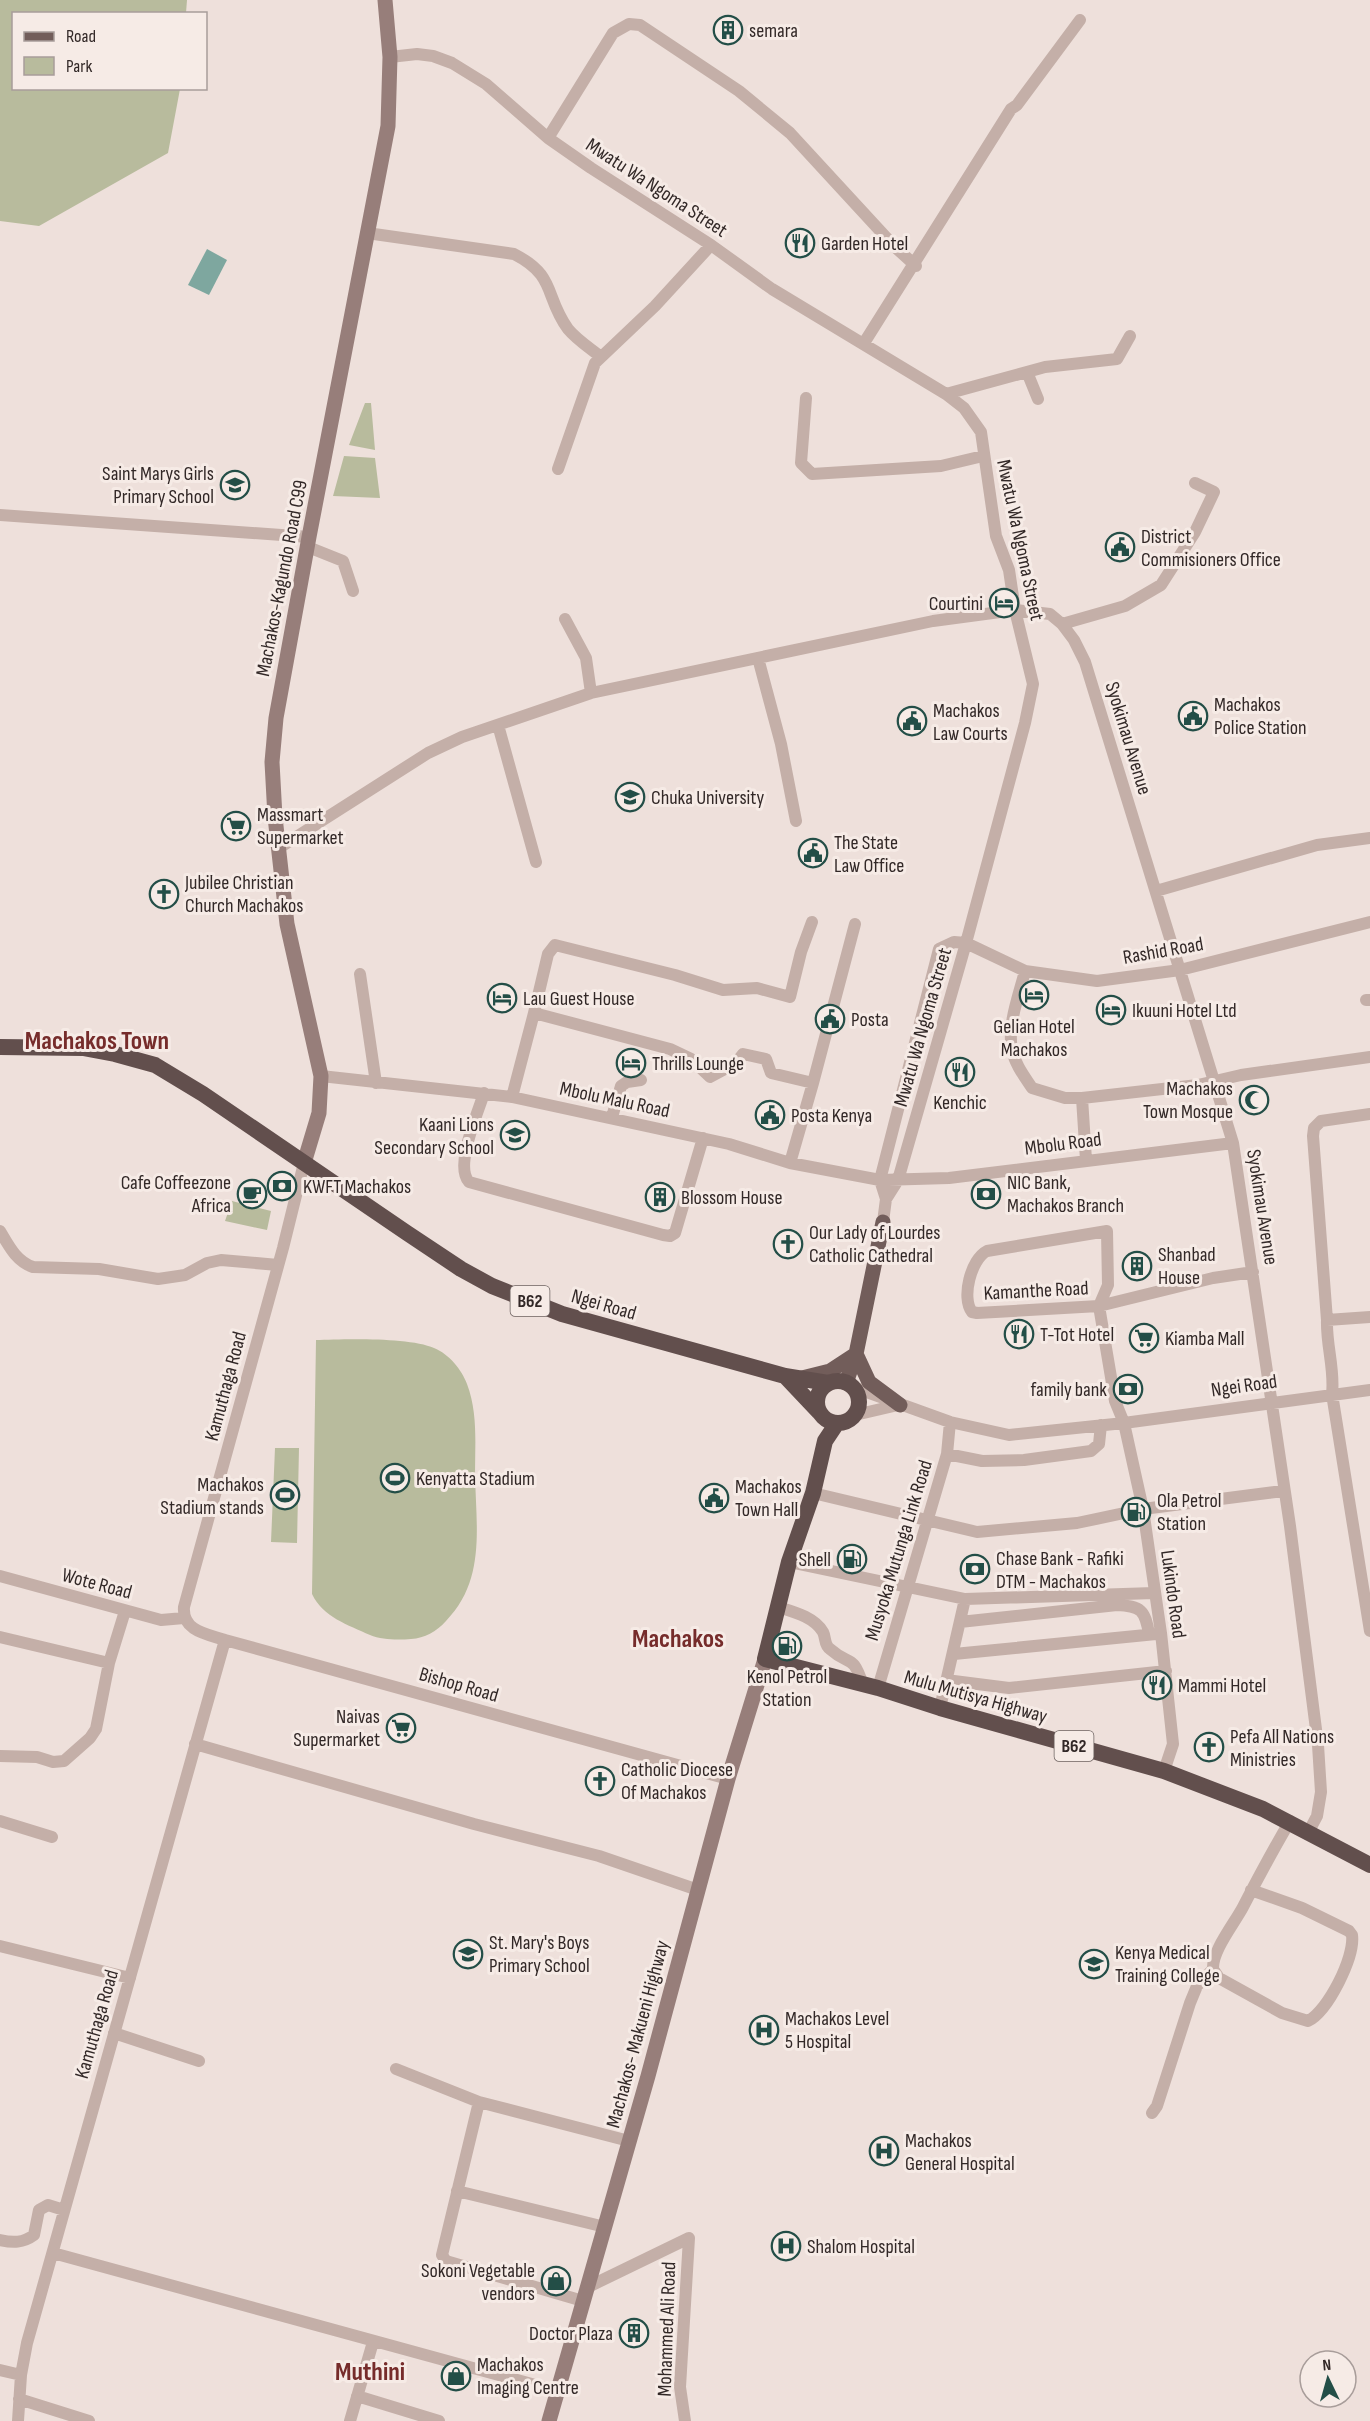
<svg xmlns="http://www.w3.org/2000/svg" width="1370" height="2421" font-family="'Sofia Sans Condensed',sans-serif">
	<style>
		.green { fill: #b8bb9d }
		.water { fill: #7ea79f }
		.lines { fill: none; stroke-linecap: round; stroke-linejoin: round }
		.minor { stroke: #c4afa8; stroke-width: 12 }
		.secondary { stroke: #977e7a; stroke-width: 15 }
		.primary { stroke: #725d5a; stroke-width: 15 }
		.trunk { stroke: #624f4d; stroke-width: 16 }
		.labels { text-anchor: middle; stroke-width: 6; stroke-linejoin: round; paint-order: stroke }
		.shield { fill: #f6ebe6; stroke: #6d6260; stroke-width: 1.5 }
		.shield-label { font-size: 18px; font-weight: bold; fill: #322827 }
		.poi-label { font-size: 20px; fill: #322827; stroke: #f6ebe6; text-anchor: start }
		.street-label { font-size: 20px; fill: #322827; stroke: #f6ebe6 }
		.district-label { font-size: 26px; font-weight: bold; fill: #762c2b; stroke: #f6ebe6 }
	</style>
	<rect width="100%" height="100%" fill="#eee0db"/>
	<path class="green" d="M0,0h187l-1,13 -172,1v74l166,1 -12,64 -129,73 -39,-5z
		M365,403h6l4,47 -26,-5z
		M344,456l31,2 5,40 -47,-2z
		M232,1201l39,10 -4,19 -42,-9z
		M316,1340c28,-1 94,-3 118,8 15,6 28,22 33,36 11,29 8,60 8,90 1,53 11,106 -29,147 -10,11 -21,17 -35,18 -13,1 -29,1 -41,-4 -22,-10 -47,-18 -58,-41z
		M275,1448h24l-2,95 -26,-1z"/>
	<path class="water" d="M207,249l20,11 -18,35 -21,-10z"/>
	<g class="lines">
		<path class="minor" d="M390,57l27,-3 16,2 19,7 34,21 62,54 43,30 120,77 61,44 174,105 18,14 17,24 15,104 13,34 6,40 18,74 -8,39 -59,220 -68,237 -12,19
			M548,138l65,-105 16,-9 11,1 99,66 51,42 105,114 21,19
			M367,233l147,21c43,22 30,42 54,75 9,11 22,19 33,28
			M864,343l147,-234 6,-4 63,-85
			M1027,372l11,27
			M946,394l99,-27 72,-8 13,-23
			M806,398l-5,65 11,11 129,-8 42,-10
			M558,469l37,-106 60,-57 56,-61
			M0,515l309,22
			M308,547l35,14 10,30
			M565,619l21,39 5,35
			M1062,624l63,-18 36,-21 34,-53 19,-40 -19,-9
			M758,658l23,86 15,77
			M498,725l38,137
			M279,848l149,-95 34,-16 129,-44 342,-72 82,-11 35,4 12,10 12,16 11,22 148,481 57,383 28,219 3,47 -4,24 -9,17
			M1156,891l161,-46 53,-7
			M1025,971c-6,24 -18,54 -13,79 3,14 12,26 20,38l33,10h17l116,-13 43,-10 129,-18
			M360,974l16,109
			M1366,1000h4
			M534,1013l14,-59 7,-9 120,30 48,15 34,-2 33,9 11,-45 11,-30
			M321,1076l191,21 217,47 61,19 90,17 69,-2 284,-35
			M484,1093c-6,20 -30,73 -15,89l194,53 7,1 5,-3 28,-95
			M512,1097l22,-84 136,36 21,10 19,18 26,-14 7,-9 23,5 5,14 42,10
			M1082,1098l4,62
			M1370,1114l-49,7 -7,7 -1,8 14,184 43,-3
			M612,1117l9,-31 6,-4 14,-2
			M304,1163l-21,85 -99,359c-2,24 23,27 41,33l503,139
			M790,1163l23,-80 42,-159
			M880,1180l59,-231 15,-7 12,1 59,28 72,10 83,-11 190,-48
			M880,1180l6,19 -3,23
			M0,1231c9,15 16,30 33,36l66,2 59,10 27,-4 22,-12 14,-3 57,5
			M1327,1320c-1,25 8,50 5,74l38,237
			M853,1387l97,35 59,13 115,-12 246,-33
			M855,1415l43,-10
			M947,1454l35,7 42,-1 67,-9 8,-7 2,-19
			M813,1493l164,39 100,-9 66,-14 140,-18
			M789,1562l176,37 -25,109
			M0,1576l161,44 23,-2
			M965,1599l189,-6
			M778,1607c16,5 36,10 45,25 3,6 1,13 7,17 20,18 22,3 33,36
			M960,1622l157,-17c24,1 28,5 32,29
			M0,1637l109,26
			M954,1654l202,-20
			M946,1680l63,8 157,-17
			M878,1688l69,-234 3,-32
			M195,1744l279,80 125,32 99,34
			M0,1756l37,1 16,5 11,-1 26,-23 6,-9 13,-66 16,-52
			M1164,1771l9,-27 -12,-111 -18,-124 -19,-86 -9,-22 -16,-95 9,-21 -1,-54 -120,20c-16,8 -26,47 -15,61l5,1 122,-7 114,-28 40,-6
			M0,1821l52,16
			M1251,1890l51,18 47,23 3,4c3,22 -24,76 -44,86l-26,-8 -63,-35 -6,-9c-1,-18 21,-45 30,-62 15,-29 30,-57 47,-86
			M0,1946l130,32
			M114,2033l85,28
			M396,2069l83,33 150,39
			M479,2102l-37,153 4,6 137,40
			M1152,2113l5,-7 33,-103 7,-17 16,-17
			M457,2191l148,36
			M0,2240c13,3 23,3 34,-5l5,-25 9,-5 16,5
			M53,2253l504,138
			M588,2287l101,-49 -9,149 5,34
			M0,2370l21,5
			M357,2396l82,25
			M19,2399l70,22
			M18,2421l3,-46 6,-32 198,-703
			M350,2421l23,-79"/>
		<path class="secondary" d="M304,1163l15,-50 2,-37 -34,-152 -12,-107 -3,-55 4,-44 33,-181 79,-411 2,-69 -5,-57
			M549,2421l99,-345 80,-297 37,-120"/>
		<path class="primary" d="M802,1378l28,-7 26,-17 13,28 31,23
			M846,1383l10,-29 27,-132"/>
		<path class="trunk" d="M0,1047l83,1 32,6 40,11 48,29 204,139 54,36 31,17 70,28 223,62 43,7
			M785,1376l34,36
			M817 1402a21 21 0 1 1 42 0a21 21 0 1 1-42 0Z
			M837,1423l-12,18 -12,52 -24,69 -24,97 113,29 62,20 224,63 99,38 107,56"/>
	</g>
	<defs>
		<g id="building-ring" transform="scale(1.5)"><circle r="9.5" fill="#f6ebe6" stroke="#234e47" stroke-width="1.5"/><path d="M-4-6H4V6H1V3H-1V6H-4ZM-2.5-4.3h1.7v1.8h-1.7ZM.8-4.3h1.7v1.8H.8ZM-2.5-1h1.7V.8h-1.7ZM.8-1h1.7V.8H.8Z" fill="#234e47"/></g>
		<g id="restaurant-ring" transform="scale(1.5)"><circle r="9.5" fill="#f6ebe6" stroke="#234e47" stroke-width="1.5"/><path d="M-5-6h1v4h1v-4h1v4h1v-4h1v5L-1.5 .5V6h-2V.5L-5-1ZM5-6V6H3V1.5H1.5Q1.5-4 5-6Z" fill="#234e47"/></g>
		<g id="school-ring" transform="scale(1.5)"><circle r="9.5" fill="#f6ebe6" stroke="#234e47" stroke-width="1.5"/><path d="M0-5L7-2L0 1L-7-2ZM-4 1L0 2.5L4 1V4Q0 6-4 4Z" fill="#234e47"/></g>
		<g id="civic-ring" transform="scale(1.5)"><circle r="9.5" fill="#f6ebe6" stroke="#234e47" stroke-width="1.5"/><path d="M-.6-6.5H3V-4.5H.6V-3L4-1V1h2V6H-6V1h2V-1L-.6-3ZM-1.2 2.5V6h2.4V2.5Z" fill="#234e47"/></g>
		<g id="hotel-ring" transform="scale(1.5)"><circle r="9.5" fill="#f6ebe6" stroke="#234e47" stroke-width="1.5"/><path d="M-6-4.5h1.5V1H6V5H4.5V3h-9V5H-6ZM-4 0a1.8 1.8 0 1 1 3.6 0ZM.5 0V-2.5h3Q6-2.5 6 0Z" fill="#234e47"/></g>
		<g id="university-ring" transform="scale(1.5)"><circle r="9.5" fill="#f6ebe6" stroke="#234e47" stroke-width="1.5"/><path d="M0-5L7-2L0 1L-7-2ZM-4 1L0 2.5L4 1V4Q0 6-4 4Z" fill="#234e47"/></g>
		<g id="supermarket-ring" transform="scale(1.5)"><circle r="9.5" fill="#f6ebe6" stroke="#234e47" stroke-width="1.5"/><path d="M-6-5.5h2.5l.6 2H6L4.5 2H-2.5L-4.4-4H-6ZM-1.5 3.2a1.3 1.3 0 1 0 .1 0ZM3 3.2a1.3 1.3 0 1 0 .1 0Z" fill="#234e47"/></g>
		<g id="church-ring" transform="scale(1.5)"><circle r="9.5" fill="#f6ebe6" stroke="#234e47" stroke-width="1.5"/><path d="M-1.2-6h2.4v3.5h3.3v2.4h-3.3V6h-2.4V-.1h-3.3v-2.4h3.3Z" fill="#234e47"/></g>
		<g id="mosque-ring" transform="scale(1.5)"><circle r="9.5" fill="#f6ebe6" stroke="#234e47" stroke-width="1.5"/><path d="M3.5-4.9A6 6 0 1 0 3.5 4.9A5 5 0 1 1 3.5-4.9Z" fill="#234e47"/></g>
		<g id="bank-ring" transform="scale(1.5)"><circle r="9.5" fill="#f6ebe6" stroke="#234e47" stroke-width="1.5"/><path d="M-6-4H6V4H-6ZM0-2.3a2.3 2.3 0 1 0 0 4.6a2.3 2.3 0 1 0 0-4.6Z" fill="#234e47"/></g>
		<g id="cafe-ring" transform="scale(1.5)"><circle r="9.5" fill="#f6ebe6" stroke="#234e47" stroke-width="1.5"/><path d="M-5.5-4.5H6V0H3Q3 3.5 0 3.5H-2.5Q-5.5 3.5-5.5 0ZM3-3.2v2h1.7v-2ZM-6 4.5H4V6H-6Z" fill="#234e47"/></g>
		<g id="stadium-ring" transform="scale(1.5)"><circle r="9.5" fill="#f6ebe6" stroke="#234e47" stroke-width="1.5"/><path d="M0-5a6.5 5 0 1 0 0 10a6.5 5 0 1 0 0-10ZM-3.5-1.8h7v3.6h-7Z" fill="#234e47"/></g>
		<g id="fuel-ring" transform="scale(1.5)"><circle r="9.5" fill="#f6ebe6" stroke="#234e47" stroke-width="1.5"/><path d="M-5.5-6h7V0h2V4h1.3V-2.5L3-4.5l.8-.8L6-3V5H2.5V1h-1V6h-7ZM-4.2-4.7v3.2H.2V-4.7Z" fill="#234e47"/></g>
		<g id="hospital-ring" transform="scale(1.5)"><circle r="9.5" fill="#f6ebe6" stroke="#234e47" stroke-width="1.5"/><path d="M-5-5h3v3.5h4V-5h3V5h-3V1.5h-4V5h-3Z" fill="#234e47"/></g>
		<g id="shop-ring" transform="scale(1.5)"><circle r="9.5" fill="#f6ebe6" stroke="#234e47" stroke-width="1.5"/><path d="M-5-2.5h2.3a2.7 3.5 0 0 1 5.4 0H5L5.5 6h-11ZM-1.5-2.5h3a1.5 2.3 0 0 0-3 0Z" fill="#234e47"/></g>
	</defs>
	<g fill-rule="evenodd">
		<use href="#building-ring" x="728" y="30"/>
		<use href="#restaurant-ring" x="800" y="243"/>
		<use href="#school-ring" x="235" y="485"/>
		<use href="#civic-ring" x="1120" y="547"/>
		<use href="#hotel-ring" x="1004" y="603"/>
		<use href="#civic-ring" x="1193" y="716"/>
		<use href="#civic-ring" x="912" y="721"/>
		<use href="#university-ring" x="630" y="797"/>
		<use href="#supermarket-ring" x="236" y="826"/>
		<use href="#civic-ring" x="813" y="853"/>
		<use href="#church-ring" x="164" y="894"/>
		<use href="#hotel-ring" x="1034" y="995"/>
		<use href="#hotel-ring" x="502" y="998"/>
		<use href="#hotel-ring" x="1111" y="1010"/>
		<use href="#civic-ring" x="830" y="1019"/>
		<use href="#hotel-ring" x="631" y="1063"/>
		<use href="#restaurant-ring" x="960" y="1072"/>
		<use href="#mosque-ring" x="1254" y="1100"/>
		<use href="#civic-ring" x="770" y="1115"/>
		<use href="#school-ring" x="515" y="1135"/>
		<use href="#bank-ring" x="282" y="1186"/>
		<use href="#cafe-ring" x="252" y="1194"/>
		<use href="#bank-ring" x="986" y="1194"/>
		<use href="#building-ring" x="660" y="1197"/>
		<use href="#church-ring" x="788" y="1244"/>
		<use href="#building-ring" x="1137" y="1266"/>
		<use href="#restaurant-ring" x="1019" y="1334"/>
		<use href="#supermarket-ring" x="1144" y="1338"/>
		<use href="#bank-ring" x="1128" y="1389"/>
		<use href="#stadium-ring" x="395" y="1478"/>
		<use href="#stadium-ring" x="285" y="1495"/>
		<use href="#civic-ring" x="714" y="1498"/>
		<use href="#fuel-ring" x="1136" y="1512"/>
		<use href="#fuel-ring" x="852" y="1559"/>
		<use href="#bank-ring" x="975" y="1569"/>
		<use href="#fuel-ring" x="787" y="1646"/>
		<use href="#restaurant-ring" x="1157" y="1685"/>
		<use href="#supermarket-ring" x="401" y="1728"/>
		<use href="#church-ring" x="1209" y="1747"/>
		<use href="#church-ring" x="600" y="1781"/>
		<use href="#school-ring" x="468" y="1954"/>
		<use href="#university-ring" x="1094" y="1964"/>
		<use href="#hospital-ring" x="764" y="2030"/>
		<use href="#hospital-ring" x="884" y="2151"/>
		<use href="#hospital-ring" x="786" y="2246"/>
		<use href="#shop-ring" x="556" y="2281"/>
		<use href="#building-ring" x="634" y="2333"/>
		<use href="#shop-ring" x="456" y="2376"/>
	</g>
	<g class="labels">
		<g class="shield">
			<rect x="510.5" y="1286" width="39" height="30" rx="4.5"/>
			<rect x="1054.5" y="1731" width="39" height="30" rx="4.5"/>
		</g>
		<g class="shield-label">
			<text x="530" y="1307">B62</text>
			<text x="1074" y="1752">B62</text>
		</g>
		<g class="poi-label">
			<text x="749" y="37">semara</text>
			<text x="821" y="250">Garden Hotel</text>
			<text x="214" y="480" text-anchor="end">Saint Marys Girls<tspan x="214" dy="23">Primary School</tspan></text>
			<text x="1141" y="543">District<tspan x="1141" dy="23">Commisioners Office</tspan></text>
			<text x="983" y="610" text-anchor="end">Courtini</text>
			<text x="1214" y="711">Machakos<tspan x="1214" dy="23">Police Station</tspan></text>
			<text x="933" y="717">Machakos<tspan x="933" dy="23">Law Courts</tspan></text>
			<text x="651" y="804">Chuka University</text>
			<text x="257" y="821">Massmart<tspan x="257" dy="23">Supermarket</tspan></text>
			<text x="834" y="849">The State<tspan x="834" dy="23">Law Office</tspan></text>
			<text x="185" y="889">Jubilee Christian<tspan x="185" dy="23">Church Machakos</tspan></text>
			<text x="523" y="1005">Lau Guest House</text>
			<text x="1132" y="1017">Ikuuni Hotel Ltd</text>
			<text x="851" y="1026">Posta</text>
			<text x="1034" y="1033" text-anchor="middle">Gelian Hotel<tspan x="1034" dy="23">Machakos</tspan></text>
			<text x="652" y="1070">Thrills Lounge</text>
			<text x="1233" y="1095" text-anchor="end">Machakos<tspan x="1233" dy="23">Town Mosque</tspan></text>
			<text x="960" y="1109" text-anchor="middle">Kenchic</text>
			<text x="791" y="1122">Posta Kenya</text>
			<text x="494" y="1131" text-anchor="end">Kaani Lions<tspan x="494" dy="23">Secondary School</tspan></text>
			<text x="231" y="1189" text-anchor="end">Cafe Coffeezone<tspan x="231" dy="23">Africa</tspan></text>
			<text x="1007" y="1189">NIC Bank,<tspan x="1007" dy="23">Machakos Branch</tspan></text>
			<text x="303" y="1193">KWFT Machakos</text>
			<text x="681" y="1204">Blossom House</text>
			<text x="809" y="1239">Our Lady of Lourdes<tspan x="809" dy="23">Catholic Cathedral</tspan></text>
			<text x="1158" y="1261">Shanbad<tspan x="1158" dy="23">House</tspan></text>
			<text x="1040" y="1341">T-Tot Hotel</text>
			<text x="1165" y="1345">Kiamba Mall</text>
			<text x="1107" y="1396" text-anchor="end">family bank</text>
			<text x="416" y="1485">Kenyatta Stadium</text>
			<text x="264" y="1491" text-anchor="end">Machakos<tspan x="264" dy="23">Stadium stands</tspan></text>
			<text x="735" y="1493">Machakos<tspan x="735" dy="23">Town Hall</tspan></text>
			<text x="1157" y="1507">Ola Petrol<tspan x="1157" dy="23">Station</tspan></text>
			<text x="996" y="1565">Chase Bank - Rafiki<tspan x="996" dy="23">DTM - Machakos</tspan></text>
			<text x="831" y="1566" text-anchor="end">Shell</text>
			<text x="787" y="1683" text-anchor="middle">Kenol Petrol<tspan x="787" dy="23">Station</tspan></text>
			<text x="1178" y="1692">Mammi Hotel</text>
			<text x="380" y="1723" text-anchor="end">Naivas<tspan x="380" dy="23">Supermarket</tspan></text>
			<text x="1230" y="1743">Pefa All Nations<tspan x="1230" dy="23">Ministries</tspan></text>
			<text x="621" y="1776">Catholic Diocese<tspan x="621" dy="23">Of Machakos</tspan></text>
			<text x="489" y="1949">St. Mary's Boys<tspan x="489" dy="23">Primary School</tspan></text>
			<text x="1115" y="1959">Kenya Medical<tspan x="1115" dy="23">Training College</tspan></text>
			<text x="785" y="2025">Machakos Level<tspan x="785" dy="23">5 Hospital</tspan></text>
			<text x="905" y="2147">Machakos<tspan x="905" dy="23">General Hospital</tspan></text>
			<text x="807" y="2253">Shalom Hospital</text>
			<text x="535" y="2277" text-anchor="end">Sokoni Vegetable<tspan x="535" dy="23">vendors</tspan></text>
			<text x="613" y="2340" text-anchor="end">Doctor Plaza</text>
			<text x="477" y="2371">Machakos<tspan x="477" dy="23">Imaging Centre</tspan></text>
		</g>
		<g class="street-label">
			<text transform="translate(657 187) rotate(33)" y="7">Mwatu Wa Ngoma Street</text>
			<text transform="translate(1021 540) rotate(78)" y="7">Mwatu Wa Ngoma Street</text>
			<text transform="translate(281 578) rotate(-79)" y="7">Machakos-Kagundo Road C99</text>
			<text transform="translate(1129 738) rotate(73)" y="7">Syokimau Avenue</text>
			<text transform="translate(1163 950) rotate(-10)" y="7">Rashid Road</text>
			<text transform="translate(922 1027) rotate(-74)" y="7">Mwatu Wa Ngoma Street</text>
			<text transform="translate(615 1099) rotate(12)" y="7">Mbolu Malu Road</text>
			<text transform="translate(1063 1143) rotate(-7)" y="7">Mbolu Road</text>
			<text transform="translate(1263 1207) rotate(81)" y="7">Syokimau Avenue</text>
			<text transform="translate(1036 1290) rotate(-3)" y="7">Kamanthe Road</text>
			<text transform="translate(604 1304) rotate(16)" y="7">Ngei Road</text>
			<text transform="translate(1244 1385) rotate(-8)" y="7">Ngei Road</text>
			<text transform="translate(225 1386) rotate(-75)" y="7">Kamuthaga Road</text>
			<text transform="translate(898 1550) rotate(-73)" y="7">Musyoka Mutunga Link Road</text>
			<text transform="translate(97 1583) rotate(15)" y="7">Wote Road</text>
			<text transform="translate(1174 1594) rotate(82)" y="7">Lukindo Road</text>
			<text transform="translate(459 1684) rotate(16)" y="7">Bishop Road</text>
			<text transform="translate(976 1696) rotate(16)" y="7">Mulu Mutisya Highway</text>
			<text transform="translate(96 2024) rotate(-74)" y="7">Kamuthaga Road</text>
			<text transform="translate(637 2034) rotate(-75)" y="7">Machakos- Makueni Highway</text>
			<text transform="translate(666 2329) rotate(-88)" y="7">Mohammed Ali Road</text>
		</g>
		<g class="district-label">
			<text x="97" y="1049">Machakos Town</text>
			<text x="678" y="1647">Machakos</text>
			<text x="370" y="2380">Muthini</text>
		</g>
	</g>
	<rect x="12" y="12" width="195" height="78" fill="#f6ebe6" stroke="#a89d9a" stroke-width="1.5"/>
	<rect x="24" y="32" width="30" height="9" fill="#725d5a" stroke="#a89d9a" stroke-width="1.5"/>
	<text x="66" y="42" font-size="18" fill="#322827">Road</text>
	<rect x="24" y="57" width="30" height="18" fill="#b8bb9d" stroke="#a89d9a" stroke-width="1.5"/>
	<text x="66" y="72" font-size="18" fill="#322827">Park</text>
	<g transform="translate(1328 2379) rotate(355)"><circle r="28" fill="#f6ebe6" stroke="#a89d9a" stroke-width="1.5"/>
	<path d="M0-4.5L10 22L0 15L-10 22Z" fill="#234e47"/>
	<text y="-9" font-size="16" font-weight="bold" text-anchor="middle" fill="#322827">N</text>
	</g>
</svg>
